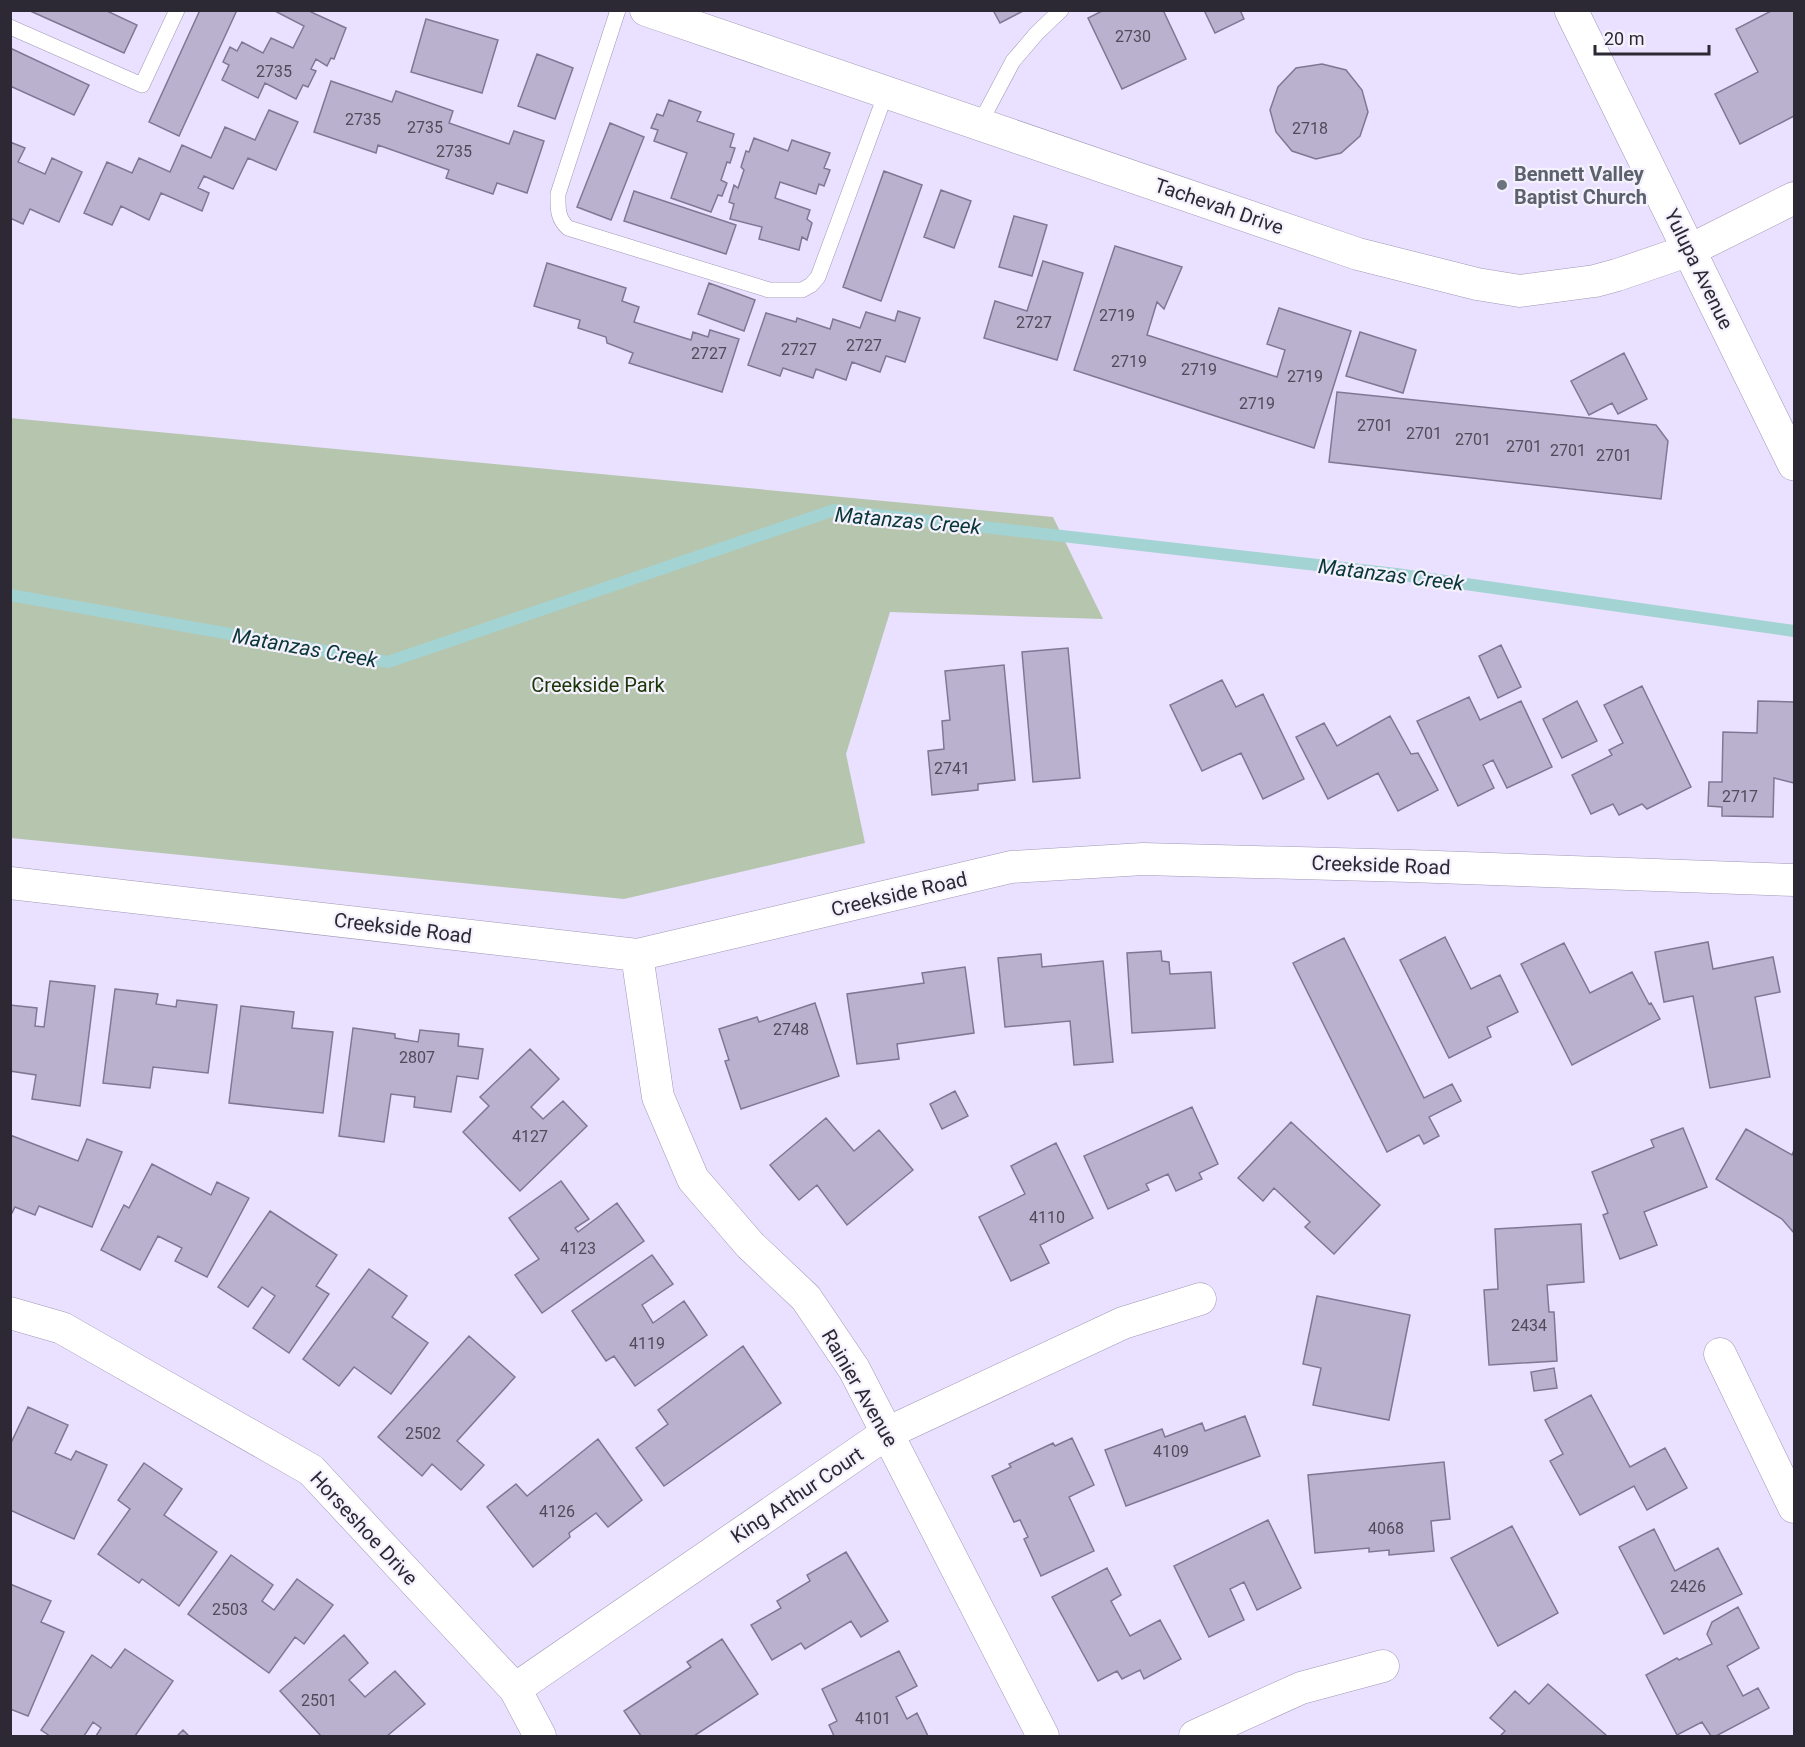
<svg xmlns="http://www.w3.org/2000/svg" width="1805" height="1747" font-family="Roboto,sans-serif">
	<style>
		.green { fill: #b6c5ae }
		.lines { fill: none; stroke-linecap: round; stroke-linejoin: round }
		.stream { stroke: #a3d3d3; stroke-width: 12 }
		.building { fill: #bab1cf; stroke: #807893; stroke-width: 1.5 }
		.service-casing { stroke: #a198b5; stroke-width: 16 }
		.minor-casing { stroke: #a198b5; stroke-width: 33 }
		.tertiary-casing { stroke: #a198b5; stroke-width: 34 }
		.service { stroke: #fff; stroke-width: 15 }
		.minor { stroke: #fff; stroke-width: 32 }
		.tertiary { stroke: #fff; stroke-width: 33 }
		.worship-dot { fill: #6b7280; stroke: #f4f1fd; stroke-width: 2 }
		.labels { text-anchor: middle; stroke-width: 4.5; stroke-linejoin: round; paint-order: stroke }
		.number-label { font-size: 16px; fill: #504b5b }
		.worship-label { font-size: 20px; font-weight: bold; fill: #5b616d; stroke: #f4f1fd; text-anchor: start }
		.street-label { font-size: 20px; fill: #2c2934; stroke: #f4f1fd }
		.park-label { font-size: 20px; fill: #1a3606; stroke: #f4f1fd }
		.water-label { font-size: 21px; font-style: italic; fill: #093738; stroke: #f4f1fd }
	</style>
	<rect width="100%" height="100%" fill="#eae0ff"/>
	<path class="green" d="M10,418l1043,99 50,102 -213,-7 -44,142 19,89 -241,56 -613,-61z"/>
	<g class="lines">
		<path class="stream" d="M10,595l378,67 446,-152 562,64 398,57"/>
	</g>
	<path class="building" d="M28,10h77l32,15 -13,28z
		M200,10h37l-58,126 -30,-14z
		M273,10h38v2l35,16 -12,31 -3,-1 -4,8 -11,-7 -5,10 5,2 -8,16 -5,-2 -7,14 -31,-16 -7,15 -36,-18 7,-15 -6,-3 7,-15 7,4 5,-9 21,11 8,-15 22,10 11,-22z
		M993,10h32l-25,13z
		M1104,10h59l23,49 -64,30 -34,-71z
		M1204,10h36l4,9 -29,14z
		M1773,10h21v106l-54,28 -25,-50 43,-22 -22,-43z
		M426,19l72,21 -16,53 -71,-21z
		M10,48l79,37 -15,30 -64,-29z
		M537,54l36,14 -18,51 -37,-13z
		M1322,64l24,6 16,20 6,22 -8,24 -19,17 -25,6 -24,-8 -16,-19 -6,-22 8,-23 18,-19z
		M331,81l61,21 4,-11 57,20 -4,12 60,21 5,-13 30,10 -17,52 -30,-10 -4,11 -47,-16 3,-8 -71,-25 -2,8 -62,-21z
		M669,100l32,12 -4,9 37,13 -4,13 5,1 -5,15 -3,-1 -6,18 6,3 -5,13 -4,-1 -7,17 -40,-14 16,-45 -33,-12 4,-11 -7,-2 6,-14 6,2z
		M269,110l29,12 -22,48 -28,-12 -15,31 -29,-13 -6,12 11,5 -7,18 -41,-18 -12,27 -28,-14 -9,19 -28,-12 23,-51 25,11 7,-15 31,14 12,-27 29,13 14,-31 30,13z
		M610,123l34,14 -33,83 -34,-13z
		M754,138l34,13 4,-11 38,13 -6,15 6,2 -6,16 -5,-2 -3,10 -36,-12 -5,16 35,12 -3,9 5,4 -5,17 -5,-3 -3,13 -40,-11 3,-12 -32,-8 4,-15 -5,-2 5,-17 4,3 6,-18 -3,-3 5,-16 3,1z
		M10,142l15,6 -7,14 27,12 7,-16 30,14 -23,50 -29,-13 -7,15 -13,-6z
		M884,171l38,14 -41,116 -38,-14z
		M941,190l30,11 -17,47 -30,-11z
		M634,191l102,34 -10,29 -102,-33z
		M1014,216l33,9 -15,51 -33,-9z
		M1115,246l67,21 -18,42 -7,-7 -10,33 130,42 8,-27 -18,-6 12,-36 72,23 -37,117 -240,-78z
		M1043,261l40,12 -26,87 -73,-22 11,-37 32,10z
		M547,263l79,25 -4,13 17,6 -5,15 57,18 2,-8 15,5 2,-7 29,9 -17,53 -93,-29 4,-10 -26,-10 -1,-6 -28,-9 2,-8 -46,-14z
		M709,283l46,17 -11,31 -46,-17z
		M898,311l22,7 -15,44 -19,-6 -6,16 -28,-10 -6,18 -30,-11 -3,9 -30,-10 -3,8 -32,-11 18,-52 30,9 1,-4 33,11 3,-10 27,9 6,-16 29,9z
		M1360,332l56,18 -13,43 -57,-17z
		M1624,353l23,46 -29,15 -6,-11 -23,12 -18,-34z
		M1337,392l319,33 12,16 -7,58 -332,-37z
		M1501,645l20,42 -23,11 -19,-42z
		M1068,648l12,130 -47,4 -11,-130z
		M1004,665l11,115 -37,4v6l-46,5 -4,-44 16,-2 -2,-28 8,-1 -5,-49z
		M1222,680l14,27 27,-13 41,85 -41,20 -22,-46 -39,18 -32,-66z
		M1642,686l49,101 -44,22 -5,-5 -23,11 -6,-11 -22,10 -19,-39 40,-20 -3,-5 14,-7 -19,-38z
		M1469,697l11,23 41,-19 31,66 -45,21 -14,-28 -10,5 11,23 -36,18 -41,-85z
		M1577,701l20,40 -35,17 -19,-39z
		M1758,701l36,1v81l-20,-5 -1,39 -51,-1v-9l-14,-1 1,-24h13l1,-50 34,1z
		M1390,716l21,38 7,-1 20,37 -40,21 -20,-38 -50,26 -32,-62 28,-14 13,23z
		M1445,937l26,52 29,-14 18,37 -31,15 4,10 -42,21 -49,-98z
		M1344,938l80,160 28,-14 9,17 -32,16 10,19 -15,8 -5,-9 -32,17 -94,-189z
		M1708,942l5,27 60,-12 7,35 -25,5 15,80 -60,11 -17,-92 -29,6 -9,-50z
		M1564,943l26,50 42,-21 17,32 2,-1 9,16 -88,46 -51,-101z
		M1161,951l1,10 7,1 1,12 41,-2 4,56 -83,5 -5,-80z
		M1041,954l1,13 61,-6 10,101 -39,3 -4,-44 -65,6 -7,-69z
		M965,967l9,66 -77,11 2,15 -42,5 -10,-70 77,-11 -2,-10z
		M50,981l45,5 -15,120 -48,-7 4,-24 -26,-4v-66l27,3 -2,18 9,1z
		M115,989l43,5 -2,10 20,3 1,-7 40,5 -9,68 -55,-6 -3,21 -47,-5z
		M815,1003l24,73 -98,33 -16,-48 4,-1 -10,-31 38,-12 2,5z
		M241,1006l53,6 -2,16 41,4 -10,81 -94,-10z
		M353,1028l42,6v4l23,4 2,-12 39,4 -1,12 25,3 -5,30 -21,-3 -6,36 -37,-5 1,-10 -24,-3 -7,48 -45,-6z
		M530,1049l29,30 -28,28 12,12 20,-18 24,25 -67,65 -57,-59 26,-26 -9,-9z
		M955,1091l13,25 -26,13 -12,-25z
		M1192,1107l26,57 -19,9 3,6 -26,12 -8,-17 -22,10 3,6 -41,19 -24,-53z
		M826,1118l28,33 25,-21 34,40 -66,55 -30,-40 -18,15 -29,-35z
		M1291,1122l89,83 -46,49 -29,-27 5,-5 -36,-34 -11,13 -25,-23z
		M1683,1128l24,59 -63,25 13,33 -37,14 -17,-44 5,-2 -16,-41 62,-25 -3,-7z
		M1746,1129l46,26 2,-5v83l-12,-14 -66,-40z
		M10,1135l68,26 9,-22 35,13 -30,75 -53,-21 -4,9 -20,-8 -3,6 -2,-1z
		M1056,1143l37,75 -53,27 9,18 -38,18 -32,-64 46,-23 -14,-28z
		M152,1164l59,31 6,-13 32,16 -42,79 -32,-16 7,-13 -24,-12 -18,34 -39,-20 23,-45 5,3z
		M561,1181l28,38 -14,9 3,4 39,-29 27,38 -102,72 -27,-38 24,-16 -30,-41z
		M270,1211l67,44 -21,31 13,8 -40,59 -36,-25 22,-32 -13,-9 -14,20 -30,-20z
		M1581,1224l3,58 -37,3 2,27h5l3,49 -68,4 -5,-75 14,-1 -3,-60z
		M652,1255l21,29 -31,21 11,18 31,-22 23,34 -72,51 -21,-30 -8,5 -34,-50z
		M369,1269l38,27 -15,21 36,26 -37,51 -37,-27 -15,19 -36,-27z
		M1317,1296l93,19 -21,105 -76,-15 8,-37 -18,-4z
		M469,1336l46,41 -58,64 27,24 -23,25 -29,-26 -10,12 -44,-39z
		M743,1346l38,57 -117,83 -28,-38 32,-24 -10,-14z
		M1554,1368l3,20 -23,3 -3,-19z
		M1591,1395l39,72 35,-19 22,40 -40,22 -13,-24 -54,29 -30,-54 13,-7 -18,-34z
		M28,1407l40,18 -13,28 16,7 5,-9 31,14 -33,74 -64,-29v-65z
		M1245,1416l15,40 -134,50 -21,-56 57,-21 3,8 37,-14 3,8z
		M1072,1438l22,47 -25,12 25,54 -53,25 -17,-37 4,-2 -8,-17 -6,2 -22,-46 19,-9 -2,-3 44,-21 2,3z
		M598,1439l44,61 -34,27 -12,-14 -27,20 1,4 -37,30 -46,-60 29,-23 11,12z
		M1444,1462l6,57 -19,2 3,30 -45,4v-5l-20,2v-4l-54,5 -7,-78z
		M144,1463l38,26 -18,26 53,37 -38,54 -37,-27 -3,4 -41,-29 32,-45 -12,-9z
		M1268,1520l33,68 -44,22 -13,-28 -14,7 14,31 -35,17 -35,-71z
		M1512,1526l46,87 -60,33 -47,-88z
		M1654,1529l21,42 43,-23 24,46 -78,40 -45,-87z
		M846,1552l42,69 -27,16 -10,-16 -46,28 -4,-6 -29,17 -21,-35 30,-17 -4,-7 33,-20 -3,-6z
		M231,1555l42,30 -11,16 12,9 23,-31 36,26 -29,39 -9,-7 -26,36 -81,-59z
		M1107,1568l14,27 -10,6 19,35 30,-16 21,39 -37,20 -4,-9 -18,9 -5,-8 -19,10 -46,-84z
		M10,1584l41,17 -10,21 23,10 -36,84 -18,-7z
		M1738,1607l21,41 -32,18 16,30 15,-8 11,20 -53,28h-5l-9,-14 -25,13 -31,-60 31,-17 2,2 33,-16 -5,-10 5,-12z
		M344,1635l24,28 -19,17 16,17 30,-26 30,33 -38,32h-66l-41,-45z
		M722,1639l36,55 -64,42h-53l-17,-25 67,-44 -4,-5z
		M125,1649l48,32 -38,55h-39l5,-8 -8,-6 -9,14h-34l-9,-6 51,-75 19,13z
		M899,1651l18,35 -21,11 11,22 10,-6 11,23h-94l-5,-11 8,-4 -15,-32z
		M1548,1684l59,52h-107l5,-5 -15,-13 25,-27 14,13z
		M183,1730l6,6h-12z"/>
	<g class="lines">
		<g class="service-casing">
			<path id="service" d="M618,10l-60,184c0,14 -1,24 10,34l201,62h33l9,-5 7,-8 68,-184
				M10,27l132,58 35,-75
				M979,125l34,-64 24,-28 24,-23"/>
		</g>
		<g class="minor-casing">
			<path id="minor" d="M646,10l712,244 119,30 43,7 75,-10 22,-6 73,-25 104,-52
				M10,883l627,72 374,-88 132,-8 267,7 384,14
				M637,955l21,142 35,82 57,66 56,53 48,71 189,367
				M10,1313l52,15 249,142 204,219 25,47
				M1720,1354l74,153
				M515,1689l372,-256 236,-110 77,-24
				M1195,1736l106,-48 82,-22"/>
		</g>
		<g class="tertiary-casing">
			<path id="tertiary" d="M1571,10l223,454"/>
		</g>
		<use href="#service" class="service"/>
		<use href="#minor" class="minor"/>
		<use href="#tertiary" class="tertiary"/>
	</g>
	<circle class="worship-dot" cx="1502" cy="185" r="6"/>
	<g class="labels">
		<g class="number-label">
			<text x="1133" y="42">2730</text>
			<text x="274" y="77">2735</text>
			<text x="363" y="125">2735</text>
			<text x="425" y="133">2735</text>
			<text x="1310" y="134">2718</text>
			<text x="454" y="157">2735</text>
			<text x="1117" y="321">2719</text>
			<text x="1034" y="328">2727</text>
			<text x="864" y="351">2727</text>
			<text x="799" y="355">2727</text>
			<text x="709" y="359">2727</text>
			<text x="1129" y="367">2719</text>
			<text x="1199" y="375">2719</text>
			<text x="1305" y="382">2719</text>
			<text x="1257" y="409">2719</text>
			<text x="1375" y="431">2701</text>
			<text x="1424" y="439">2701</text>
			<text x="1473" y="445">2701</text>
			<text x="1524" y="452">2701</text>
			<text x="1568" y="456">2701</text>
			<text x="1614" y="461">2701</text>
			<text x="952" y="774">2741</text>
			<text x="1740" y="802">2717</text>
			<text x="791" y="1035">2748</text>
			<text x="417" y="1063">2807</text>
			<text x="530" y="1142">4127</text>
			<text x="1047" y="1223">4110</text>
			<text x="578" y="1254">4123</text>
			<text x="1529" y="1331">2434</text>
			<text x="647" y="1349">4119</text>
			<text x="423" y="1439">2502</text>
			<text x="1171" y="1457">4109</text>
			<text x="557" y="1517">4126</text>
			<text x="1386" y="1534">4068</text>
			<text x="1688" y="1592">2426</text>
			<text x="230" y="1615">2503</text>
			<text x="319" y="1706">2501</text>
			<text x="873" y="1724">4101</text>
		</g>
		<g class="worship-label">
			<text x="1514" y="181">Bennett Valley<tspan x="1514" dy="23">Baptist Church</tspan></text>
		</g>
		<g class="street-label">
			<text transform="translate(1219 206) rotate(19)" y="7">Tachevah Drive</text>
			<text transform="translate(1699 269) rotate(64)" y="7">Yulupa Avenue</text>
			<text transform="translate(1381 865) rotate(2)" y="7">Creekside Road</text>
			<text transform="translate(899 894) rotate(-13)" y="7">Creekside Road</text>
			<text transform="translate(403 928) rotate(7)" y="7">Creekside Road</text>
			<text transform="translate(860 1388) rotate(60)" y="7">Rainier Avenue</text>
			<text transform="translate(797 1495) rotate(-34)" y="7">King Arthur Court</text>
			<text transform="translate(364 1528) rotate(47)" y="7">Horseshoe Drive</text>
		</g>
		<g class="park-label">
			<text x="598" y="692">Creekside Park</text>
		</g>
		<g class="water-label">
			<text transform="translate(908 521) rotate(5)" y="7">Matanzas Creek</text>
			<text transform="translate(1391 575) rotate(7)" y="7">Matanzas Creek</text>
			<text transform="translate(305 648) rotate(10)" y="7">Matanzas Creek</text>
		</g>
	</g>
	<rect width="1805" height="1747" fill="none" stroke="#2c2934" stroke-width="24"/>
	<path d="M1595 45v9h114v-9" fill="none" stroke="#2c2934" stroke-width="3"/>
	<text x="1604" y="45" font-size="18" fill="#2c2934" stroke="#f4f1fd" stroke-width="4.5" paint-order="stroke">20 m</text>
</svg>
